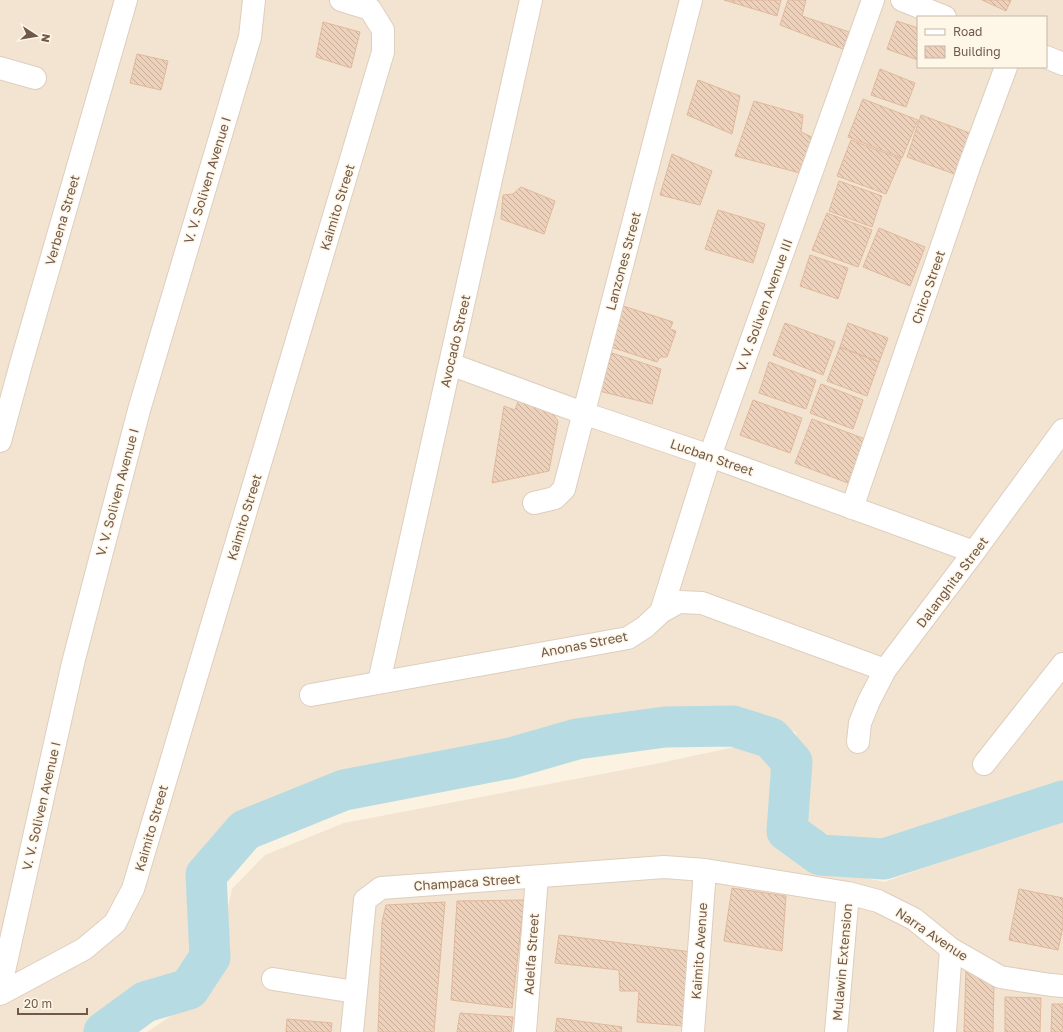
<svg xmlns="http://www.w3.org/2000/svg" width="1063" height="1032" font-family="'Golos Text',sans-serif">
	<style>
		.residential { fill: #f2e4d0; fill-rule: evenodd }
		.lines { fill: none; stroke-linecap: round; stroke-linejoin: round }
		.river { stroke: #b7dbe2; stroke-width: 41 }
		.building { fill: url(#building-back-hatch); stroke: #e0b89c }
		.minor-casing { stroke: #decebe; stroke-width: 24 }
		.minor { stroke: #fff; stroke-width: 22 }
		.labels { text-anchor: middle; stroke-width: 3; stroke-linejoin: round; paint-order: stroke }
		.street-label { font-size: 13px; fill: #70594a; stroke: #fef6e7 }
	</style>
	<defs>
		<pattern id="building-back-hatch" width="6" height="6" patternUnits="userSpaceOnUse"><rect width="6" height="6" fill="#eed1bb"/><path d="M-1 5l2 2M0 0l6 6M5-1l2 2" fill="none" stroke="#c5ad9a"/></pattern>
	</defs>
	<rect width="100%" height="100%" fill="#fbf2e1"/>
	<path class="residential" d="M0,0h1063v801l-81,33 -80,26 -76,-11 -23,-21 -7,-96 -45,-13 -301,47 -122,14 -88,31 -51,72 9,54 -14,33 -93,62h-91zM918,17h128v50h-128z
		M735,747l42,11 -3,82 32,25 78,17 179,-63v213h-916l63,-42 22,-101 33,-34 79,-32 316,-60z"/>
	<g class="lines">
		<path class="river" d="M104,1032l41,-30 44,-13 21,-32 -4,-82 39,-45 99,-40 167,-32 66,-19 88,-12 68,-1 38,12 21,24 -5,69 33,24 64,4 179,-58"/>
	</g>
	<path class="building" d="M724,0h57l-4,16z
		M788,0h18l-4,16 47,16 -6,17 -63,-24z
		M982,0h29l-5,11z
		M897,21l21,7v32l-31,-11z
		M323,22l37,10 -9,36 -35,-11z
		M137,54l31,7 -7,29 -31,-7z
		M880,69l35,14 -9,24 -35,-12z
		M698,80l42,16 -8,38 -45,-19z
		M863,99l55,21 -16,38 -54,-21z
		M754,101l49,14 -2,17 13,6 -10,36 -69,-18z
		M921,115l54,20 -15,41 -53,-19z
		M851,140l50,19 -15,35 -49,-18z
		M672,154l40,17 -12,34 -40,-10z
		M839,181l43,15 -10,31 -43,-16z
		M521,187l34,14 -11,33 -43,-15 2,-24 10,-1z
		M718,210l47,14 -12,39 -48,-14z
		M827,213l45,17 -14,37 -46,-17z
		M879,228l46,19 -15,39 -47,-19z
		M810,255l38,13 -10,31 -38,-13z
		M623,306l50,16 -3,7 6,2 -9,26h-7l-3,5 -46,-15z
		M785,323l50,19 -12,33 -50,-20z
		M848,323l40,15 -9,24 -39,-15z
		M840,347l39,15 -12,34 -40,-15z
		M612,353l49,16 -9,35 -53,-13z
		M769,362l47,18 -10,29 -47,-16z
		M821,384l42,16 -10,29 -43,-16z
		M519,399l27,5 12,17 -9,50 -57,12 12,-77 11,4z
		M753,400l49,18 -12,35 -50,-18z
		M812,419l53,20 -17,44 -53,-20z
		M732,888l54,8 -4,55 -58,-10z
		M1019,889l44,9v29l-5,23 -49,-10z
		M524,900l-12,108 -61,-8 6,-99z
		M445,902l-11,130h-56l4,-110 4,-17z
		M559,935l133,17 -9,74 -46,-4 2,-31h-19l-1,-21 -64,-7z
		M966,970l28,14 -1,48h-29z
		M1005,997l36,1 -1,34h-35z
		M1052,1004h11v28h-12z
		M460,1013l53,4 -2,15h-54z
		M557,1018l65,9 -1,5h-66z
		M287,1019l45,4 -1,9h-45z"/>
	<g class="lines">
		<g class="minor-casing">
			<path id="minor" d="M902,0l43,17
				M1046,57l17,7
				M0,68l35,10
				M450,364l133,49 127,43 264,96
				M0,441l21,-77 105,-364
				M534,503l21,-5 9,-9 127,-489
				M852,508l118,-344 36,-97
				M661,612l49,-156 163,-456
				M379,682l152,-682
				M311,695l317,-57 17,-11 16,-15 18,-10 23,1 183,67
				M858,742l2,-19 9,-22 16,-31 89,-118 89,-122
				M984,764l79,-100
				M273,979l82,13
				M0,989l73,-326 66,-253 111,-373 4,-37
				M0,994l84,-45 31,-26 18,-34 250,-837v-22l-13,-21 -29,-9
				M352,1032l13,-132 16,-12 283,-21 41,3 143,23 30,8 36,18 37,30 49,28 51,8 12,1
				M525,1032l12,-155
				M693,1032l12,-162
				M836,1032l12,-139
				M945,1032l6,-83"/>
		</g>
		<use href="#minor" class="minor"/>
	</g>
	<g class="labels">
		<g class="street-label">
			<text transform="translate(207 180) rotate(-73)" y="5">V. V. Soliven Avenue I</text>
			<text transform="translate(337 207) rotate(-73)" y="5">Kaimito Street</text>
			<text transform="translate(62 220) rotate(-74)" y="5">Verbena Street</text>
			<text transform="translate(623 261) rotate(-75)" y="5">Lanzones Street</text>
			<text transform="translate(928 287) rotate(-71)" y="5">Chico Street</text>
			<text transform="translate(764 305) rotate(-70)" y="5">V. V. Soliven Avenue III</text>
			<text transform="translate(455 341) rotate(-77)" y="5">Avocado Street</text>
			<text transform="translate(712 457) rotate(19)" y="5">Lucban Street</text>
			<text transform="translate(117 492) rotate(-75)" y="5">V. V. Soliven Avenue I</text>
			<text transform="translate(244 517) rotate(-73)" y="5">Kaimito Street</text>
			<text transform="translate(952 582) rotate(-53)" y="5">Dalanghita Street</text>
			<text transform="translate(584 644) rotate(-11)" y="5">Anonas Street</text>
			<text transform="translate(41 806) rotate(-77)" y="5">V. V. Soliven Avenue I</text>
			<text transform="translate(151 828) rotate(-74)" y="5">Kaimito Street</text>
			<text transform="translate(467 882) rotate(-4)" y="5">Champaca Street</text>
			<text transform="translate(932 934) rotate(34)" y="5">Narra Avenue</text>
			<text transform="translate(699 951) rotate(-86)" y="5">Kaimito Avenue</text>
			<text transform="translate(531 954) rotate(-86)" y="5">Adelfa Street</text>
			<text transform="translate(842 962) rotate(-85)" y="5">Mulawin Extension</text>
		</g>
	</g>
	<rect x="917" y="16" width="130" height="52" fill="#fef6e7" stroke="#c5b7a8"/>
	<rect x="925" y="29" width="20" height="6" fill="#ffffff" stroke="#c5b7a8"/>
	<text x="953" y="36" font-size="12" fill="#70594a">Road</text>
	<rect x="925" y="46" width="20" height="12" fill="url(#building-back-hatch)" stroke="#c5b7a8"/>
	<text x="953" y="56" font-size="12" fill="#70594a">Building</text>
	<g transform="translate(36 36) rotate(102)" stroke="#fef6e7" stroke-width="3" paint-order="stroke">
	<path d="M0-3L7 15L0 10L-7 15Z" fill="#70594a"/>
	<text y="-6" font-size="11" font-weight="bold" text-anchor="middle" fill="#70594a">N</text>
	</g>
	<path d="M18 1008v6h69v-6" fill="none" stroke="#70594a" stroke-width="2"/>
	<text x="24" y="1008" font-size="12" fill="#70594a" stroke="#fef6e7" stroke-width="3" paint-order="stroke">20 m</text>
</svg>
